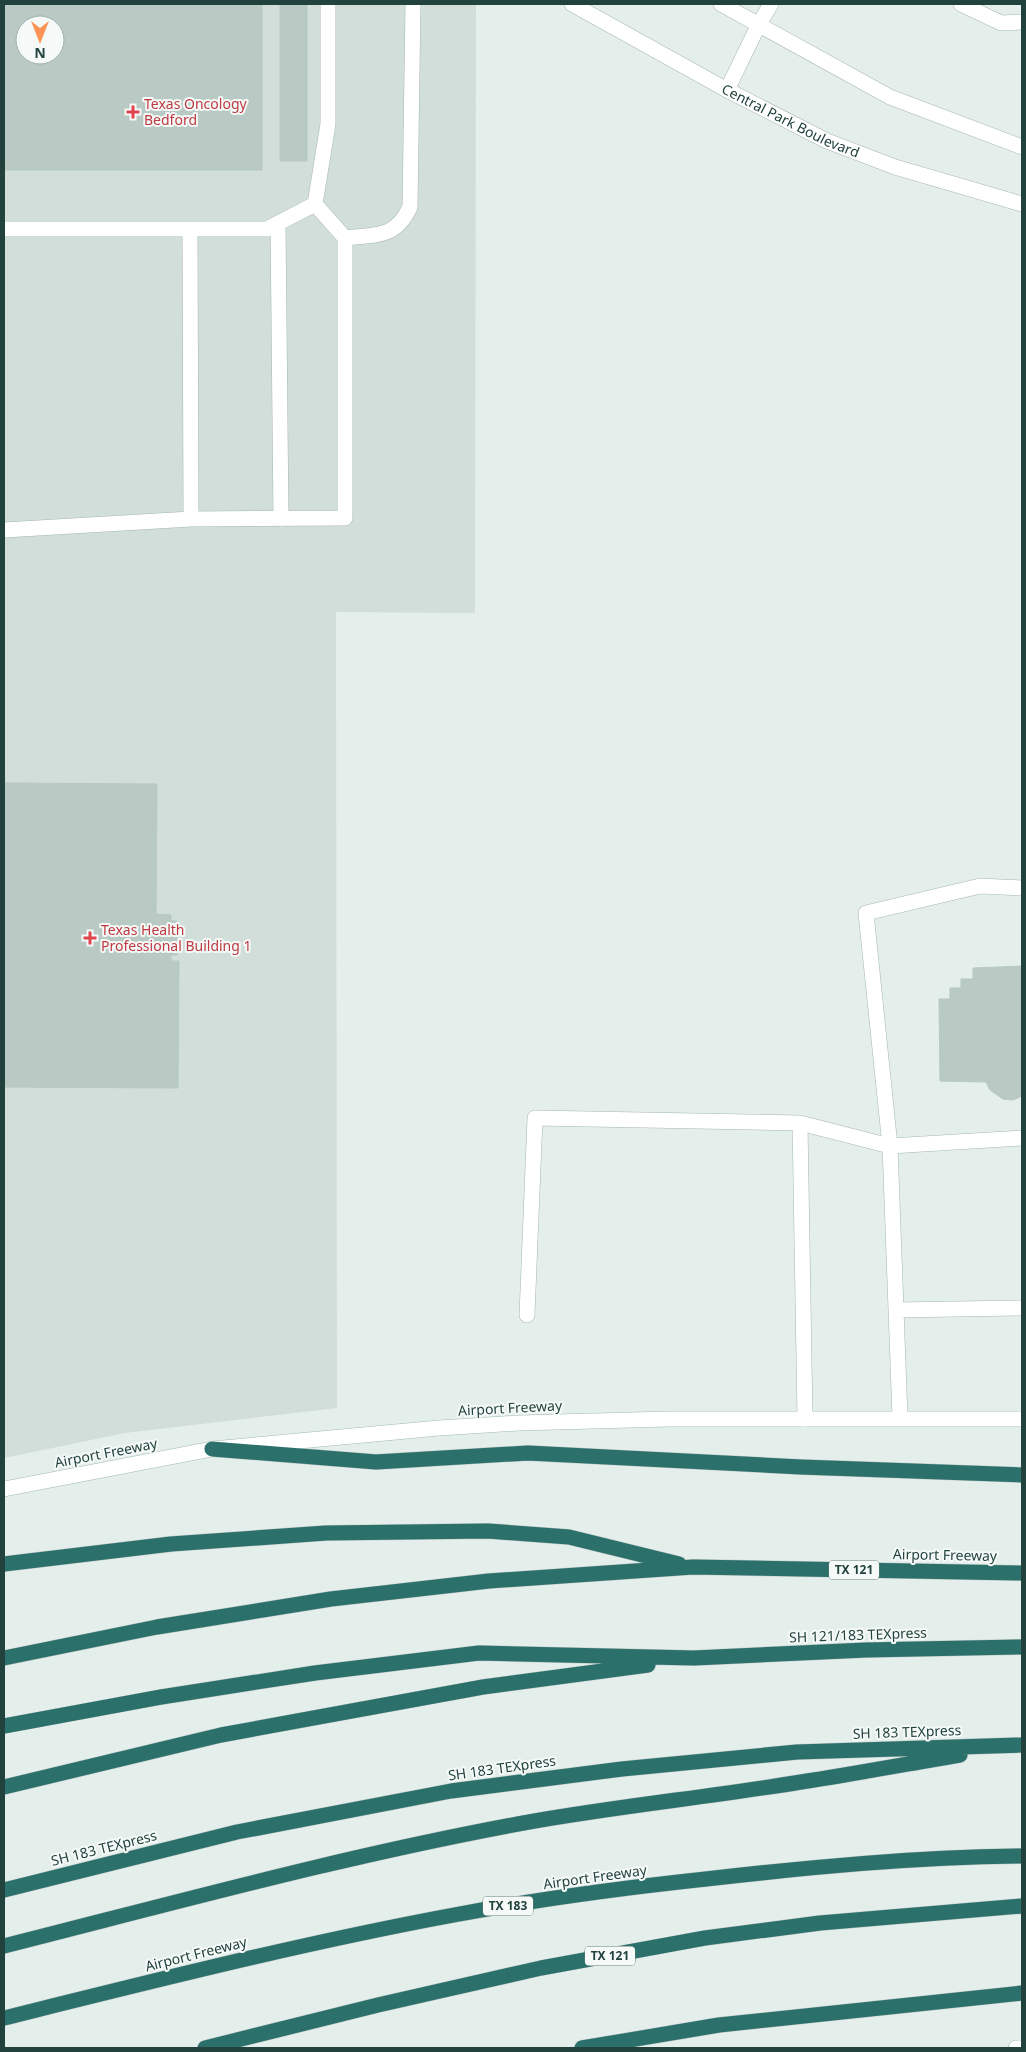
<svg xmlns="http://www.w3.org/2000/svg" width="1026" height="2052" font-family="'Noto Sans',sans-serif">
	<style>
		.built { fill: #d2deda; fill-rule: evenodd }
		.building { fill: #b9c9c4; stroke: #b6c9c3; fill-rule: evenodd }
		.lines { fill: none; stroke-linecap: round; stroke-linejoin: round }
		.service-casing { stroke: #a6b7b3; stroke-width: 16 }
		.tertiary-casing { stroke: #a6b7b3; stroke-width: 16 }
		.secondary-casing { stroke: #a1bbb5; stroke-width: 16 }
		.motorway-casing { stroke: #c1cac9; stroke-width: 16 }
		.service { stroke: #fff; stroke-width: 15 }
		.tertiary { stroke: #fff; stroke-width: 15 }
		.secondary { stroke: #fff; stroke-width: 15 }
		.motorway { stroke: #2b706a; stroke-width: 15 }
		.health-dot { fill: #e0444e; stroke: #f5faf8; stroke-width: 2 }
		.labels { text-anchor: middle; stroke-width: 4; stroke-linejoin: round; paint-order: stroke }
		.shield { fill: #f5faf8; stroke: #617975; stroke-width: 1 }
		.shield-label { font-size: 12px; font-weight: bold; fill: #22423d }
		.health-label { font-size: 14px; fill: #be3a42; stroke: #f5faf8; text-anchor: start }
		.street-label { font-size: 14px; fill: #22423d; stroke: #f5faf8 }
	</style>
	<rect width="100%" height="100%" fill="#e4eeeb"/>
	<path class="built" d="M4,4h472l-1,609 -139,-1 1,796 -212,25 -121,25zM25,25h30v30h-30z"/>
	<path class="building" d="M4,4h258v166h-258zM25,25h30v30h-30z
		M280,4h27v157h-27z
		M4,783l153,1 -1,130 15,1v6h6v34h-6v6h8l-1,127 -174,-1z
		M1022,966v130l-9,4 -10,-1 -13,-9 -4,-8 -46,-1 -1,-82h11v-11h11v-9h12v-11z"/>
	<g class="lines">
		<g class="service-casing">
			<path id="service" d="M961,4l40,19 21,-1
				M758,26l13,-22
				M278,224l3,295
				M4,229h263l48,-25 13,-80v-120
				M190,229l1,290
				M345,238c31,-4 50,1 65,-31l3,-203
				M4,530l187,-11 154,-1v-280l-30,-34
				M800,1123l90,23 -24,-233 114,-27 42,2
				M896,1310l126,-2
				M527,1315l8,-197 265,5 5,296
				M900,1418l-10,-272 132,-8"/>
		</g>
		<g class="tertiary-casing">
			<g id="tertiary">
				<path id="s1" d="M572,4l155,86 100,51 68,26 127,37"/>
				<path d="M721,4l169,93 132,50"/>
				<path d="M727,90l31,-64"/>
			</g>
		</g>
		<g class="secondary-casing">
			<path id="secondary" d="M4,1489l208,-40 227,-21 80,-5 150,-4h353
				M1016,2048h6"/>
		</g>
		<g class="motorway-casing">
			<path id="motorway" d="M212,1449l164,13 152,-9 273,14 221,8
				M4,1564l167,-20 155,-11 162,-2 81,6 110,27
				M4,1658l153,-31 174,-28 158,-18 204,-14 329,6
				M4,1726l157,-29 154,-24 164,-20 215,5 172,-8 156,-3
				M4,1787l217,-52 262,-48 165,-22
				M4,1890l233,-58 214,-41 171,-22 175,-17 225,-7
				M4,1946c174,-44 348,-92 525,-124 90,-16 181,-25 272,-40 53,-8 106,-18 159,-27
				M4,2018c149,-37 299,-75 450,-103 84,-16 168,-27 252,-36 105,-12 210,-22 316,-23
				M205,2048l173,-43 163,-37 164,-30 115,-15 202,-17
				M582,2048l137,-23 303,-32"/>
		</g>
		<use href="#service" class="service"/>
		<use href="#tertiary" class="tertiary"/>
		<use href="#secondary" class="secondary"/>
		<use href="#motorway" class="motorway"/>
	</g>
	<g class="health-dot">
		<path d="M130.5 104.5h5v5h5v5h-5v5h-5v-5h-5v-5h5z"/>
		<path d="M87.5 930.5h5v5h5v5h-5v5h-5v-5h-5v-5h5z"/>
	</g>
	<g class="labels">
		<g class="shield">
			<rect x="829" y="1560.5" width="50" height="19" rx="4"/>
			<rect x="483" y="1896.5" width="50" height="19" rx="4"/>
			<rect x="585" y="1946.5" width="50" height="19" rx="4"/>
		</g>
		<g class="shield-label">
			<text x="854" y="1574">TX 121</text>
			<text x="508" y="1910">TX 183</text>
			<text x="610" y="1960">TX 121</text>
		</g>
		<g class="health-label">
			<text x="144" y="109">Texas Oncology<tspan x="144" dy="16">Bedford</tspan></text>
			<text x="101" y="935">Texas Health<tspan x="101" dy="16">Professional Building 1</tspan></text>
		</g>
		<g class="street-label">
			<text dy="5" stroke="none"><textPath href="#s1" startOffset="248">Central Park Boulevard</textPath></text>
			<text transform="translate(510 1408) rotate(-3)" y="5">Airport Freeway</text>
			<text transform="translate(106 1453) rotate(-11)" y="5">Airport Freeway</text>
			<text transform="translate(945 1555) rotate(1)" y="5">Airport Freeway</text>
			<text transform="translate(858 1635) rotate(-2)" y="5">SH 121/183 TEXpress</text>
			<text transform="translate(907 1732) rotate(-2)" y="5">SH 183 TEXpress</text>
			<text transform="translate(502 1768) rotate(-8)" y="5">SH 183 TEXpress</text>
			<text transform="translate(104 1848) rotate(-14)" y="5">SH 183 TEXpress</text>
			<text transform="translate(595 1877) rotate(-8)" y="5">Airport Freeway</text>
			<text transform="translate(196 1954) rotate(-14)" y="5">Airport Freeway</text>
		</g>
	</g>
	<rect width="1026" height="2052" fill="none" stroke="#22423d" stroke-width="10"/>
	<g transform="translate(40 40) rotate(180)"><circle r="24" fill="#f5faf8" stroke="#a1b0ad"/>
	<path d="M0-4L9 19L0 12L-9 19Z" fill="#fb9356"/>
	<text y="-8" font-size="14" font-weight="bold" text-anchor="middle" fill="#22423d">N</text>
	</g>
</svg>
